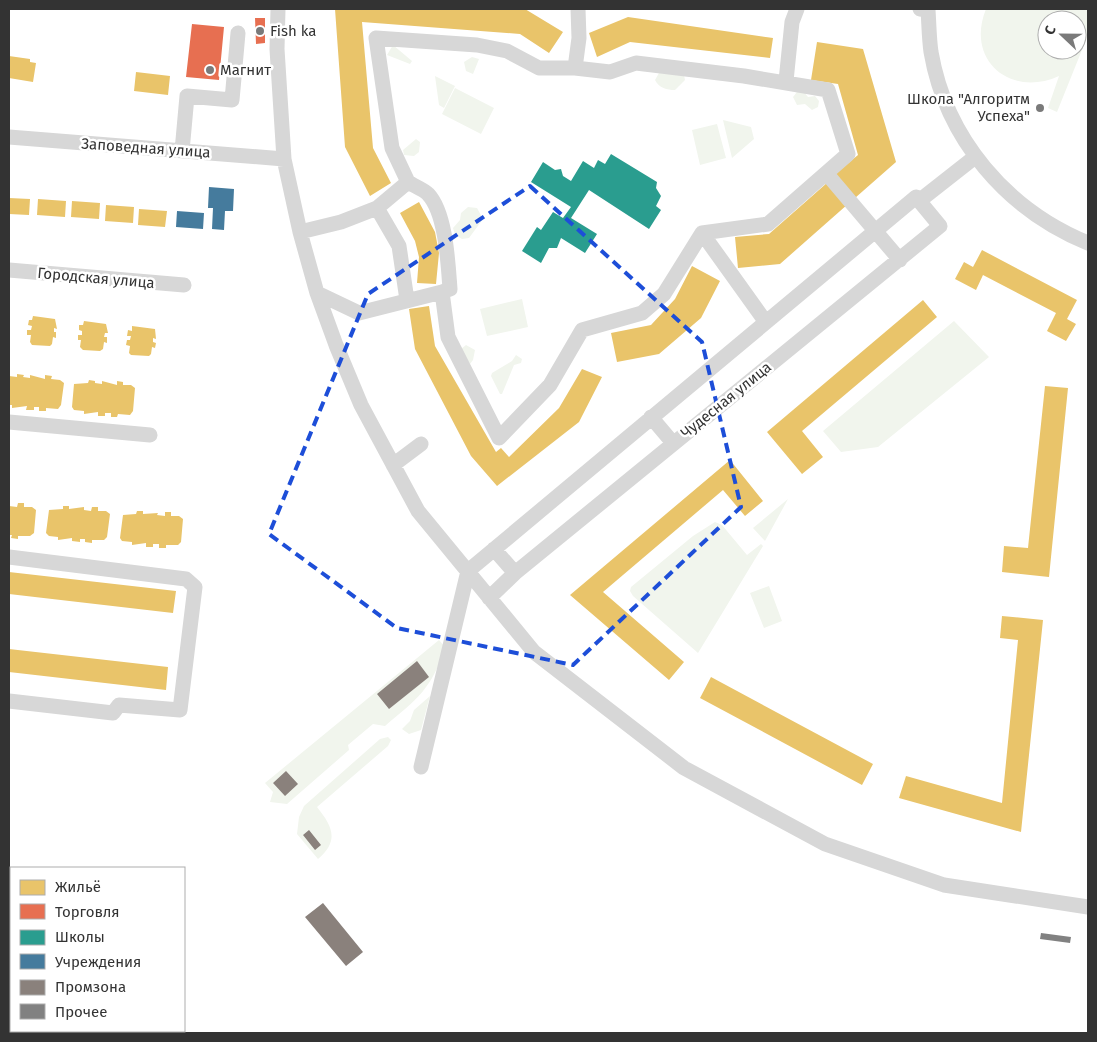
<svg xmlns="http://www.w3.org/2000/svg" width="1097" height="1042" font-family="'Fira Sans',sans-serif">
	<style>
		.green { fill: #f1f5ed; fill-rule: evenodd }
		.homes { fill: #e9c46a }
		.shops { fill: #e76f51 }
		.schools { fill: #2a9d8f }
		.public { fill: #457b9d }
		.industry { fill: #8a817c }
		.building { fill: #818181 }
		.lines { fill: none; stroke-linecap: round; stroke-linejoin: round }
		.minor { stroke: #d7d7d7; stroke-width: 15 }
		.marked { fill: none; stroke: #1d4ed8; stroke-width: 4; stroke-dasharray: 10 6; stroke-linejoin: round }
		.poi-dot { fill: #7a7a7a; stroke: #fff; stroke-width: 2 }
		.labels { text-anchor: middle; stroke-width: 5; stroke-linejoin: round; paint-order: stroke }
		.poi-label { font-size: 15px; fill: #333; stroke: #fff; text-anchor: start }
		.street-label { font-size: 15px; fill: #333; stroke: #fff }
	</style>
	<rect width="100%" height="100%" fill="#fff"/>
	<path class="green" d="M986,9h102v26l-31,77 -9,-4 11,-32c-48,22 -94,-15 -73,-67zM1047,20h30v30h-30z
		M393,45l19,16 -2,3 -23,-9z
		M472,57l7,2 -6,15 -7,-3 -2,-9z
		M659,73l25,2 1,5 -10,10c-8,0 -16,-2 -20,-10z
		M435,76l20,10 -11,22 -5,-3z
		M455,88l39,20 -13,26 -39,-20z
		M797,92h7l4,5 7,-1 4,5 -1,6 -6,3 -7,-6 -8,1 -4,-8z
		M723,120l28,7 3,12 -22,19z
		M717,124l9,34 -26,7 -8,-35z
		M416,139l4,3 -1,10 -5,4 -10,-1 -1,-5z
		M468,207l9,1 6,11 -14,19 -7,1 -7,-4 -2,-7 7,-8 1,-7z
		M522,299l6,28 -41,9 -7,-27z
		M954,321l35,36 -111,90 -37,5 -18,-21z
		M466,345l9,5 -2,10 -3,4 -9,-15z
		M516,355l6,4 -1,4 -7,2 -12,29h-2l-9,-18 1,-3 20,-12z
		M788,499l-23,42 -12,-13z
		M715,522l7,3 25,30 14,-11 2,2 -65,107 -65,-57 -3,-5 1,-4 62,-51z
		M769,586l13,35 -18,7 -14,-35z
		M439,640l6,7c-13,42 -28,52 -60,79l-12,-2 -25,21 1,5 -62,54 -17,-2 3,-10 -8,-9z
		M430,696l-9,34 -12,4 -7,-5 8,-8 4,-11z
		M388,737l3,3 -3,6 -71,61c15,19 23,33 1,52l-21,-25 2,-17 5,-11 76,-67z"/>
	<path class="homes" d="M335,9h190l38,23 -14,21 -29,-19 -158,-12 11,126 18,35 -21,13 -25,-49z
		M628,17l145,21 -3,20 -140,-16 -33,15 -8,-24z
		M817,42l46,7 33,113 -41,36 -21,-23 24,-20 -20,-71 -27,-4z
		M9,56l21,3v3l6,1 -3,19 -24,-4z
		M136,72l34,4 -2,19 -34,-4z
		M828,182l20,22 -68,60 -42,4 -3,-31 34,-3z
		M9,198l21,1 -1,16 -20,-1z
		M38,199l28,2 -1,16 -28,-2z
		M72,201l28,2 -1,16 -28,-2z
		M419,202l16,30 4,21 -3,31 -19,-1 2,-26 -4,-16 -15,-28z
		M106,205l28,2 -1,16 -28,-2z
		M139,209l28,2 -2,16 -27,-2z
		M982,250l95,50 -10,19 9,5 -10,17 -19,-10 9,-18 -73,-38 -7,15 -21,-11 9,-17 9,5z
		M692,266l28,15 -19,37 -42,36 -42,8 -6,-29 40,-8 24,-26z
		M923,300l14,17 -135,114 21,26 -21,17 -35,-42z
		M429,306l6,40 61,106 5,-4 8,9 50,-49 23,-39 20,8 -23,45 -82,64 -26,-30 -56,-107 -6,-40z
		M33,316l22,3 2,10 -3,-1v4h2v6l-3,-1 -1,7 -2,2 -18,-1 -2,-3 1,-7h-4v-5h4l1,-4 -4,-1 1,-5h3z
		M84,321l22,3 2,9h-3l-1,4h3v6l-3,-1 -1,7 -3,2 -17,-1 -3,-3 1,-7h-3v-5h4v-4l-3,-1v-5h4z
		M132,326l23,3 1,10 -3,-1v4l3,1 -1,5 -3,-1 -1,7 -2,2 -18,-1 -2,-2 1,-7 -4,-1 1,-5h3l1,-4h-4l1,-6 4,1z
		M17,374l7,1 -1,2 7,1v-3l15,4v-4l7,1 -1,3 9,1 4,3 -3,22 -3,4 -12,-1v3h-7v-4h-5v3h-8l1,-4 -15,2v-3h-3v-29l8,1z
		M89,380l6,1v2l7,1v-3l15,4v-4l6,1v3h8l4,3 -2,23 -3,4 -12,-1 -1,3h-6v-4h-6v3h-7v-4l-14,2v-3l-10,-1 -2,-3 2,-23 14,-1z
		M1045,386l23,2 -19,189 -47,-5 2,-26 24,2z
		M730,460l33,41 -18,15 -22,-26 -120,102 81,70 -15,18 -99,-85z
		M18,503h6v4h8l4,3 -2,23 -4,3h-12v3l-7,-1 1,-3h-3v-29l8,1z
		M63,506h6v3l15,-2v3l7,1 1,-4h6v4h8l4,3 -3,23 -3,3h-12v3l-7,-1v-3h-5v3l-8,-1v-3l-14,2v-3l-9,-1 -3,-3 3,-23 14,-1z
		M137,511h6v3l15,-1 -1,2 8,1v-4h6v4h8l4,3 -2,23 -3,3h-12v3h-7v-4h-6v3h-7v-4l-14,2v-3l-10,-1 -2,-3 3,-23 13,-1z
		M9,572l167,19 -3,22 -164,-19z
		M1002,616l41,4 -22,212 -122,-34 7,-22 96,27 16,-163 -18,-2z
		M9,649l159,18 -2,23 -157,-18z
		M711,677l162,87 -11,21 -162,-87z"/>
	<path class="shops" d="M255,18h10v25l-9,1z
		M192,24l32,3 -5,53 -33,-3z"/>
	<path class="schools" d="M611,154l46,28 -1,6 5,8 -5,10 5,4 -12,19 -60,-39 -18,28 26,16 -12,19 -24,-15 -4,10h-8l-8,15 -19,-12 15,-24 4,3 12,-18 10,6 8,-11 -40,-25 12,-20 12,8 6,-1 2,7 8,5 12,-20 11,7 4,-8 7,4z"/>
	<path class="public" d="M209,187l25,2 -1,22h-8l-1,19 -12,-1 1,-21h-5z
		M177,211l27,2 -1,16 -27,-2z"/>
	<path class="industry" d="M417,661l12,16 -40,32 -12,-15z
		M286,771l12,13 -13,12 -12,-13z
		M309,830l12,15 -6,5 -12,-15z
		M323,903l40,49 -17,14 -41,-49z"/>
	<path class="building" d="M1041,933l30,4 -1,6 -30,-4z"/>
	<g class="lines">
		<path class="minor" d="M278,9l-1,40 7,110 16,73 17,61 19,52 25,60 57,106 116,141 150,116 141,76 119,41 144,22
			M920,9l8,1c1,14 1,28 3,42 15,87 76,158 157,191
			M575,68l4,-30 -1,-29
			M786,81l6,-59 5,-13
			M9,137l275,22
			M182,151l5,-55 45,4 6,-67
			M827,174l73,86
			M408,182c6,4 15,7 20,12 18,19 20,69 22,95l-8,3
			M919,201l56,-44
			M377,208l22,38 8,54
			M300,232l41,-10 36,-14 31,-26 -16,-34 -16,-110 101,7 30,6 32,17h36l35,4 26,-9 108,13 84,14 20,64 -80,70 -66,9 -38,61 -22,19 -60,17 -32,55 -51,53 -51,-101 -6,-45 -83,21 -42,-20
			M702,233l63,88
			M9,270l175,15
			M651,417l22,26
			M9,422l141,13
			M393,465l28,-21
			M494,549l21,24
			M9,557l177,22 9,8 -15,123 -61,-5 -6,8 -104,-12
			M421,767l47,-196 448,-374 24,29 -425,347 -26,25"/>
	</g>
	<path class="marked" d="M530,186l172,156 39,165 -168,158 -176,-37 -128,-94 99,-240z"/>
	<g class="poi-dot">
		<circle cx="260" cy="31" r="5"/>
		<circle cx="210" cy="70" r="5"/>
		<circle cx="1040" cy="108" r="5"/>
	</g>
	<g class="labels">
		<g class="poi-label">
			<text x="270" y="36">Fish ka</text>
			<text x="220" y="75">Магнит</text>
			<text x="1030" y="104" text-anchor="end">Школа "Алгоритм<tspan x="1030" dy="17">Успеха"</tspan></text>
		</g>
		<g class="street-label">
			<text transform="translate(146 148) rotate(4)" y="5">Заповедная улица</text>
			<text transform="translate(96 278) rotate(5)" y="5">Городская улица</text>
			<text transform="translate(726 400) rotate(-39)" y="5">Чудесная улица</text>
		</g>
	</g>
	<rect width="1097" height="1042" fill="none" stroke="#333333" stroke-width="20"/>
	<rect x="10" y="867" width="175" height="165" fill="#ffffff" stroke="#adadad"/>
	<rect x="20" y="880" width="25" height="15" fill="#e9c46a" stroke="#adadad"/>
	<text x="55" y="892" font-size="15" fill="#333333">Жильё</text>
	<rect x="20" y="904" width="25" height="15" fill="#e76f51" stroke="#adadad"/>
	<text x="55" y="917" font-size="15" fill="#333333">Торговля</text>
	<rect x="20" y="930" width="25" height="15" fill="#2a9d8f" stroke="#adadad"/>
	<text x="55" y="942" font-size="15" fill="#333333">Школы</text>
	<rect x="20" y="954" width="25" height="15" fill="#457b9d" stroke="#adadad"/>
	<text x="55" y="967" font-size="15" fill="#333333">Учреждения</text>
	<rect x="20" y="980" width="25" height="15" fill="#8a817c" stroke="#adadad"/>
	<text x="55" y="992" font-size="15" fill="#333333">Промзона</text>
	<rect x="20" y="1004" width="25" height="15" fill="#818181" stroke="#adadad"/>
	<text x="55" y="1017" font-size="15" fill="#333333">Прочее</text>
	<g transform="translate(1062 35) rotate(292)"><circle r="24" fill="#ffffff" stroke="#adadad"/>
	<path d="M0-4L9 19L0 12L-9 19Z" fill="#7a7a7a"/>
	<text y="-8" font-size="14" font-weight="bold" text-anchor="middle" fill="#333333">С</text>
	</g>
</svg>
